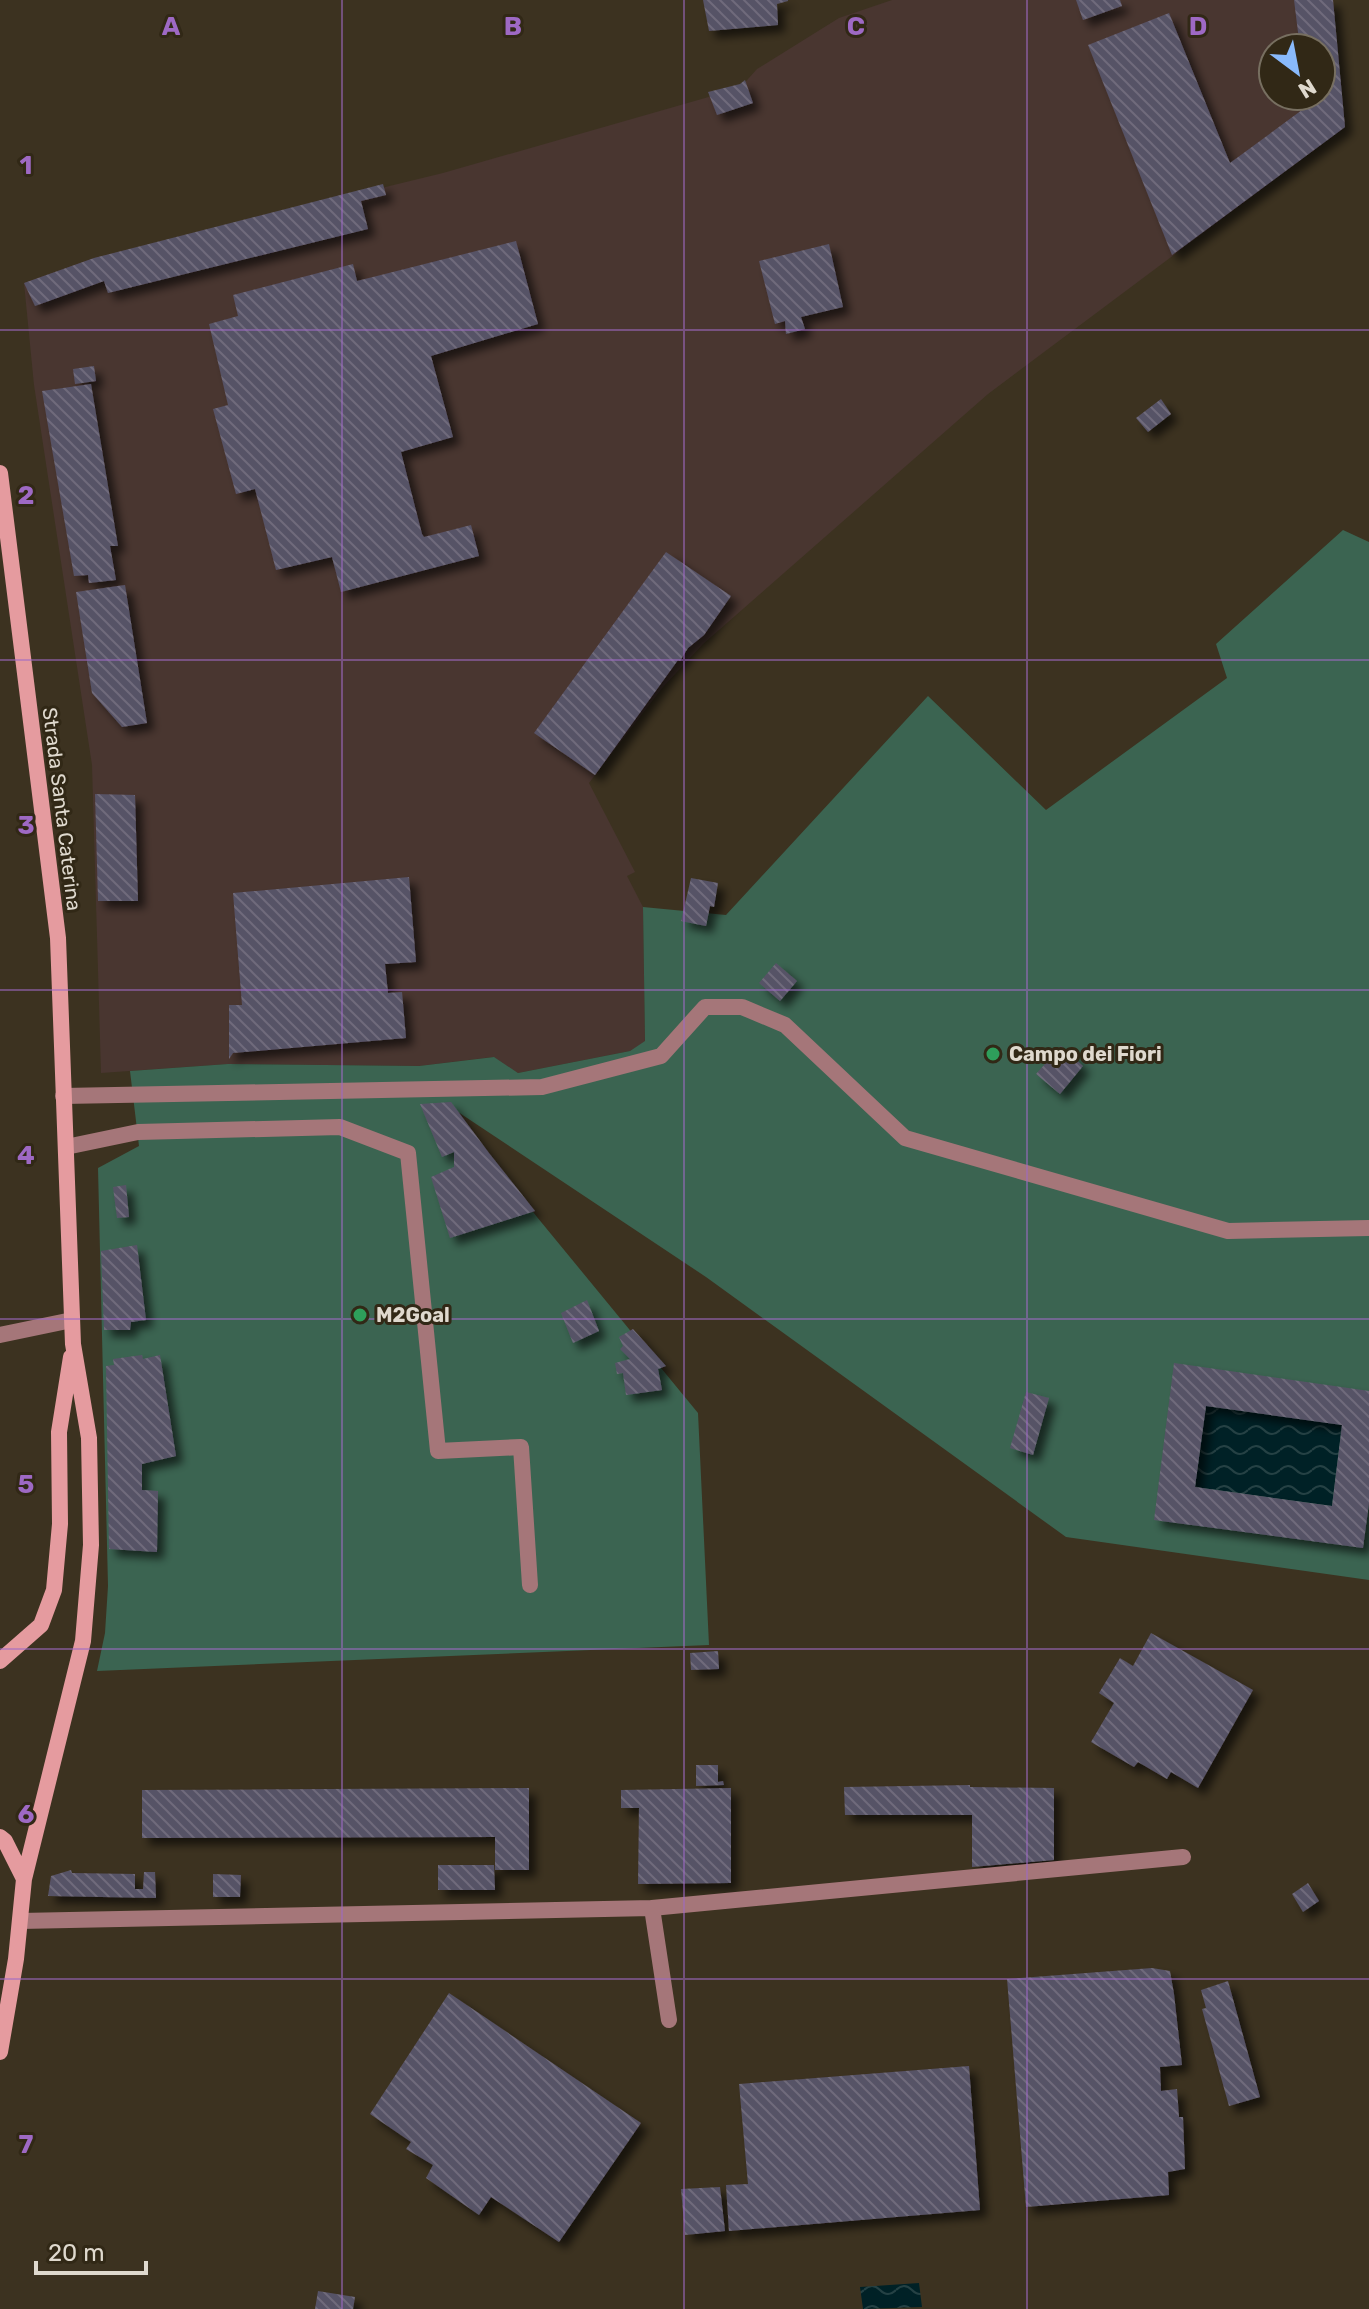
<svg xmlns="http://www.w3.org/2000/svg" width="1369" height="2309" font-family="Rubik,sans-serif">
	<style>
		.industrial { fill: #493630; fill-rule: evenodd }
		.pitch { fill: #3b6451 }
		.water { fill: url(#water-waves) }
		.building { fill: url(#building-back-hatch); fill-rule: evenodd; filter: url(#shadow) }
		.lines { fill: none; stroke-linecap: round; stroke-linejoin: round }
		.lane { stroke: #a57679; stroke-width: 16 }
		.secondary { stroke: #e59b9f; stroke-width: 16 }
		.grid { fill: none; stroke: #9e69c4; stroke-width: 2; stroke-opacity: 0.55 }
		.leisure-dot { fill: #2e9e5b; stroke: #312816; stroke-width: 3 }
		.labels { text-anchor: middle; stroke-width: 6; stroke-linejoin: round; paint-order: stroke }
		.street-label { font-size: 20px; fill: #dfd9ce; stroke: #312816 }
		.poi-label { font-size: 20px; font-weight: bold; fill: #dfd9ce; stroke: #312816; text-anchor: start }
		.grid-label { font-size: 26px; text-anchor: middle; font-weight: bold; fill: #9e69c4; stroke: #312816; stroke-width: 6; stroke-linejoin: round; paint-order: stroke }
	</style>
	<defs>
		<pattern id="water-waves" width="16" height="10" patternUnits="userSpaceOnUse" patternTransform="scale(2)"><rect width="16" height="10" fill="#002126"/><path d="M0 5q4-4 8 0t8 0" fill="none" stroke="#254144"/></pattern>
		<pattern id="building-back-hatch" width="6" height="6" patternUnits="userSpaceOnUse" patternTransform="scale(2)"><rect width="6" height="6" fill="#575266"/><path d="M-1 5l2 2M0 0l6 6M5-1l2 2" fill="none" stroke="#6f6a7b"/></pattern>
		<filter id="shadow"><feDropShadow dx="7" dy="7" stdDeviation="4" flood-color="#0009"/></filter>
	</defs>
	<rect width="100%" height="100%" fill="#3c3220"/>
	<path class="industrial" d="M892,0h441l12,127 -357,267 -285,250 -40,43 -74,96 46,89 -8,4 16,31 2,135 -15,9 -112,22 -25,-16 -74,9 -191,-2 -127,9 -9,-308 -58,-380 -10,-102 70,-25 349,-85 297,-85 17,-19 82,-51zM1273,48h48v48h-48z"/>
	<path class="pitch" d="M1343,530l26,12v1038l-303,-43 -360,-260 -254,-169 85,109 161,196 11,232 -612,26 8,-38 3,-47 -10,-418 41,-22 -9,-75 98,-7 191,2 75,-9 24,16 112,-22 15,-10 -2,-134 83,8 202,-219 118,114 181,-132 -11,-34z"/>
	<path class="water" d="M1206,1406l136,19 -10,81 -137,-19z
		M919,2283l3,24 -59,2 -3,-22z"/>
	<path class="building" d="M703,0h85v1l-11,3 1,21 -69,6z
		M1076,0h44l2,6 -39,14z
		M1294,0h39l12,127 -173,128 -84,-210 81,-32 61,150 76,-56 -1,-11h16v-48h-21z
		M745,80l8,23 -36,12 -9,-23 32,-8z
		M383,184l3,11 -25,6 7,28 -260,64 -4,-12 -69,25 -11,-23 70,-25z
		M516,241l22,83 -107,32 22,81 -52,15 21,82 2,3 47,-12 8,31 -138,36 -9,-35 -56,13 -21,-81 -19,5 -23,-85 15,-4 -19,-81 29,-8 -5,-21 120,-31 4,17z
		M829,244l14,63 -42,10 4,12 -19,5 -1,-13 -10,3 -16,-63z
		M94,366l2,15 -21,3 -2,-15z
		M91,384l27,162h-8l6,34 -27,3 -1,-8 -14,1 -32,-185z
		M1161,399l10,15 -23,18 -12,-14z
		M666,552l65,44 -27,39 -16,13 -8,13 -2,-1 -83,115 -61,-42z
		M125,585l22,138 -25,4 -30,-34 -16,-101z
		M95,794l40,1 3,106h-40z
		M409,877l7,85 -31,2 3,29 14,-1 4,46 -173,15 -4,6v-54h13l-9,-112z
		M691,878l27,5 -4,24 -4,-1 -4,20 -25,-5z
		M776,963l21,18 -17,20 -21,-18z
		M1061,1046l22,20 -23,28 -24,-20z
		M451,1102l38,51 46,58 -85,27 -19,-61 23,-10v-15l-12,5 -22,-53z
		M126,1185l3,32 -12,1 -4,-31z
		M137,1245l9,75 -15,2 -1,8h-26l-3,-79z
		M587,1300l12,31 -26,12 -12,-30z
		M633,1329l33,37 -8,3 4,21 -36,5 -3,-22 -6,1 -2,-11 15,-4 -10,-10 3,-3 -4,-9z
		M142,1355l1,4 17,-4 16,101 -34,8v26l16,1 -1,61 -48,-3 -3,-183 8,-1 -1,-6z
		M1174,1363l195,28v112l-6,45 -209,-28zM1206,1406l136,19 -10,81 -137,-19z
		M1026,1392l23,6 -16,57 -23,-7z
		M1151,1633l102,57 -55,98 -27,-16 -4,7 -29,-17 -4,5 -43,-25 23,-39 -15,-10 21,-35 13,8z
		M718,1651l1,18 -28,1 -1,-17z
		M696,1765h22v17l5,-1 1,4 -28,1z
		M970,1785v2l84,1v72l-82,7v-52h-127l-1,-28z
		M529,1788v82h-34v-33l-353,1v-48z
		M731,1788v95l-93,1 1,-76h-18v-18z
		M438,1865h56l1,25h-57z
		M71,1870l1,3 63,1v15h8l1,-17h11l1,26 -108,-2 3,-20z
		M213,1874l28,1 -1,22h-27z
		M1308,1883l11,18 -16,11 -11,-18z
		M1152,1968l18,3 4,23 8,71 -22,2 1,24 16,-2 2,28h4l2,52 -17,3 1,23 -143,12 -19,-228z
		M1228,1981l32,116 -31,9 -27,-97 4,-1 -5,-18z
		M449,1993l192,130 -82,119 -68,-45 -12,18 -53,-37 7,-13 -27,-16 5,-7 -41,-28z
		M969,2066l11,144 -251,21 -3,-46 22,-1 -9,-100z
		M720,2187l5,44 -40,4 -4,-46z
		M318,2291l37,6 -2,12h-38z"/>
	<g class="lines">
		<path class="lane" d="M63,1096l479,-9 119,-31 44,-49h37l43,18 120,113 323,93 141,-3
			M66,1147l72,-15 202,-5 68,26 30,298 83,-4 9,138
			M0,1335l72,-15
			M652,1908l17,112
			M20,1921l632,-13 531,-51"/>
		<path class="secondary" d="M0,473l58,465 15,406 16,94 2,107 -8,96 -59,238 -8,80 -16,93
			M0,1661l41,-36 13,-35 6,-66 -1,-92 12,-75
			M0,1837l5,4 19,38"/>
	</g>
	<path class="grid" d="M342,0v2309M684,0v2309M1027,0v2309M0,330h1369M0,660h1369M0,990h1369M0,1319h1369M0,1649h1369M0,1979h1369"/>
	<g class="leisure-dot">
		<circle cx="993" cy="1054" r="8"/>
		<circle cx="360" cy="1315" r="8"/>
	</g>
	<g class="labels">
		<g class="street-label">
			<text transform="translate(62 809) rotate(83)" y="7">Strada Santa Caterina</text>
		</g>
		<g class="poi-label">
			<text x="1009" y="1061">Campo dei Fiori</text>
			<text x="376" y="1322">M2Goal</text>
		</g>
	</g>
	<g class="grid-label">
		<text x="171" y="35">A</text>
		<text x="513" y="35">B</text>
		<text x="856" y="35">C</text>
		<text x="1198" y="35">D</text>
		<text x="26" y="174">1</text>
		<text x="26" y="504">2</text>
		<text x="26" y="834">3</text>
		<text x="26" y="1164">4</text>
		<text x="26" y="1493">5</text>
		<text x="26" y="1823">6</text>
		<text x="26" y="2153">7</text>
	</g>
	<g transform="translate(1297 72) rotate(148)"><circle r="38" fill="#312816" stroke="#776f60" stroke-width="2"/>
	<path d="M0-6L14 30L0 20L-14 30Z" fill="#89bafc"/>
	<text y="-12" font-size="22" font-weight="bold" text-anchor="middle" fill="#dfd9ce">N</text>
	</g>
	<path d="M36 2261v12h110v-12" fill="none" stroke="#dfd9ce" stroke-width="4"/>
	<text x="48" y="2261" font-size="24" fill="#dfd9ce" stroke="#312816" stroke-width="6" paint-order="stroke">20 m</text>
</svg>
